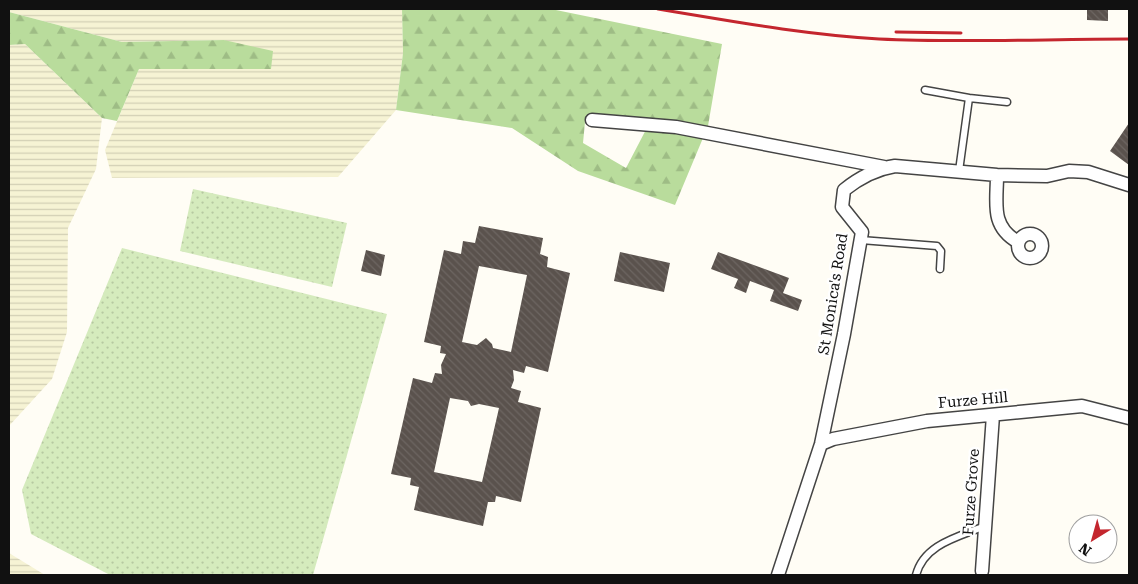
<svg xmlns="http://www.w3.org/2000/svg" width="1138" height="584" font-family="'Roboto Serif',serif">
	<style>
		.farmland { fill: url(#farmland-rules) }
		.green { fill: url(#green-dots) }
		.forest { fill: url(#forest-firs); fill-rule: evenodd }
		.building { fill: url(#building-back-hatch); fill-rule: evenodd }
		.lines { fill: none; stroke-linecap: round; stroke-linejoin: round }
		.lane-casing { stroke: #444; stroke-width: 9 }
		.street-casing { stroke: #444; stroke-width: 15 }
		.lane { stroke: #fff; stroke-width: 6 }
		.street { stroke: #fff; stroke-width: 12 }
		.rail { stroke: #c4262e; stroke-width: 3 }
		.labels { text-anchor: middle; stroke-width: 5; stroke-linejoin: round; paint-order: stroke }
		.street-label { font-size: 15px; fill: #111; stroke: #fff }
	</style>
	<defs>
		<pattern id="farmland-rules" width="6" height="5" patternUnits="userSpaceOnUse" patternTransform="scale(1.25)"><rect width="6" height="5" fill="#f6f3d4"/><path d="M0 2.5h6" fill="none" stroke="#d2cfb5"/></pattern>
		<pattern id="green-dots" width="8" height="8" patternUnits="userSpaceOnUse" patternTransform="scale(1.25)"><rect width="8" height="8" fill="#d5ebbd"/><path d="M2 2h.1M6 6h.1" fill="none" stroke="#b6c8a1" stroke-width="1.8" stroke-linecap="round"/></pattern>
		<pattern id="forest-firs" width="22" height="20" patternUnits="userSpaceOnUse" patternTransform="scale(1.25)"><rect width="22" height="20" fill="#b9dc9c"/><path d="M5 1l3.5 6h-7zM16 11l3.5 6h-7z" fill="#9ebc85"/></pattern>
		<pattern id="building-back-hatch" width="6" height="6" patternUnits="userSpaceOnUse" patternTransform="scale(1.25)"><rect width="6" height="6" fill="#5a524d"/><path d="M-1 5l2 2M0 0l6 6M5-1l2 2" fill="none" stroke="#6d6662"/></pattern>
	</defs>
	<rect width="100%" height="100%" fill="#fffdf5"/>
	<path class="farmland" d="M9,9h393l1,44 -7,57 -58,67 -226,1 -7,-28 34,-81h132l-47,-29 -102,2 -113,-30z
		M25,44l77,74 -6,51 -28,59 -1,104 -15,47 -43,47v-381z
		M9,553l36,22h-36z"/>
	<path class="green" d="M193,189l154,34 -15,64 -152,-36z
		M122,248l265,66 -74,261h-203l-79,-41 -9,-44z"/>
	<path class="forest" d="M402,9h149l171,35 -14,82 -33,79 -97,-34 -66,-43 -116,-18 7,-57zM592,115l59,5 -25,48 -43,-25 2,-21z
		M9,12l113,30 102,-2 49,11 -2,18h-132l-22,52 -15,-3 -77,-74 -16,1z"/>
	<path class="building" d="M1087,9h21v12l-21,-1z
		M1129,123v42l-19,-14z
		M479,226l64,12 -3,16 8,3 -1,10 23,6 -22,99 -22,-6 -2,7 -11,-3 1,10 -3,8 10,3 -3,11 23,6 -20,94 -25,-6 -1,6h-7l-5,24 -69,-16 5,-23 -9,-2 1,-7 -20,-4 22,-96 19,5 3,-10 7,1 -1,-9 5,-11 -6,-1 1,-7 -17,-4 20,-92 17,4 2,-13 12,2zM479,266l48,9 -16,77 -18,-4 -1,-4 -6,-6 -9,7 -15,-3zM450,398l18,3 3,5 8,-2 20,4 -17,74 -48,-10z
		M366,250l19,5 -4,21 -20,-5z
		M620,252l50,11 -6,29 -50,-11z
		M718,252l71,26 -6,15 19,7 -4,11 -28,-10 4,-11 -24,-9 -4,12 -12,-5 4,-9 -27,-10z"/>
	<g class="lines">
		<g class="lane-casing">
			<path id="lane" d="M925,90l44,8 -10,73
				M969,98l38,4
				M861,240l76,6 4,5 -1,18
				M916,575c8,-31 42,-38 69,-49"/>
		</g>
		<g class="street-casing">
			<path id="street" d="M592,120l84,7 208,40
				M997,175c0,28 -7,51 21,67
				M1018 246a12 12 0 1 1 24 0a12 12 0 1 1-24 0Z
				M821,444l12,-5 94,-18 155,-15 47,12
				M982,571l11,-156
				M778,575l43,-131 23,-110 18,-102 -20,-25 2,-17c15,-12 32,-21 51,-24l102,9 50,1 22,-5 19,1 41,13"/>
		</g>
		<use href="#lane" class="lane"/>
		<use href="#street" class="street"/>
		<path class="rail" d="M658,9c74,12 147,26 221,30 83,4 167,0 250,0
			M896,32l65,1"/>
	</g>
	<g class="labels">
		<g class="street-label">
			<text transform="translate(833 294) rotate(-81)" y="5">St Monica's Road</text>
			<text transform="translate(973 400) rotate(-5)" y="5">Furze Hill</text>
			<text transform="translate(971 492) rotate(-86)" y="5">Furze Grove</text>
		</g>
	</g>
	<rect width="1138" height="584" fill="none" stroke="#111111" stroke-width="20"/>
	<g transform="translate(1093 539) rotate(217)"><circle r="24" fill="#ffffff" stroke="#a0a0a0"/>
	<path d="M0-4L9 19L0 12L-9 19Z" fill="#c4262e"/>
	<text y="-8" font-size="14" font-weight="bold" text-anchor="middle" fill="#111111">N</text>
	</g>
</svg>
